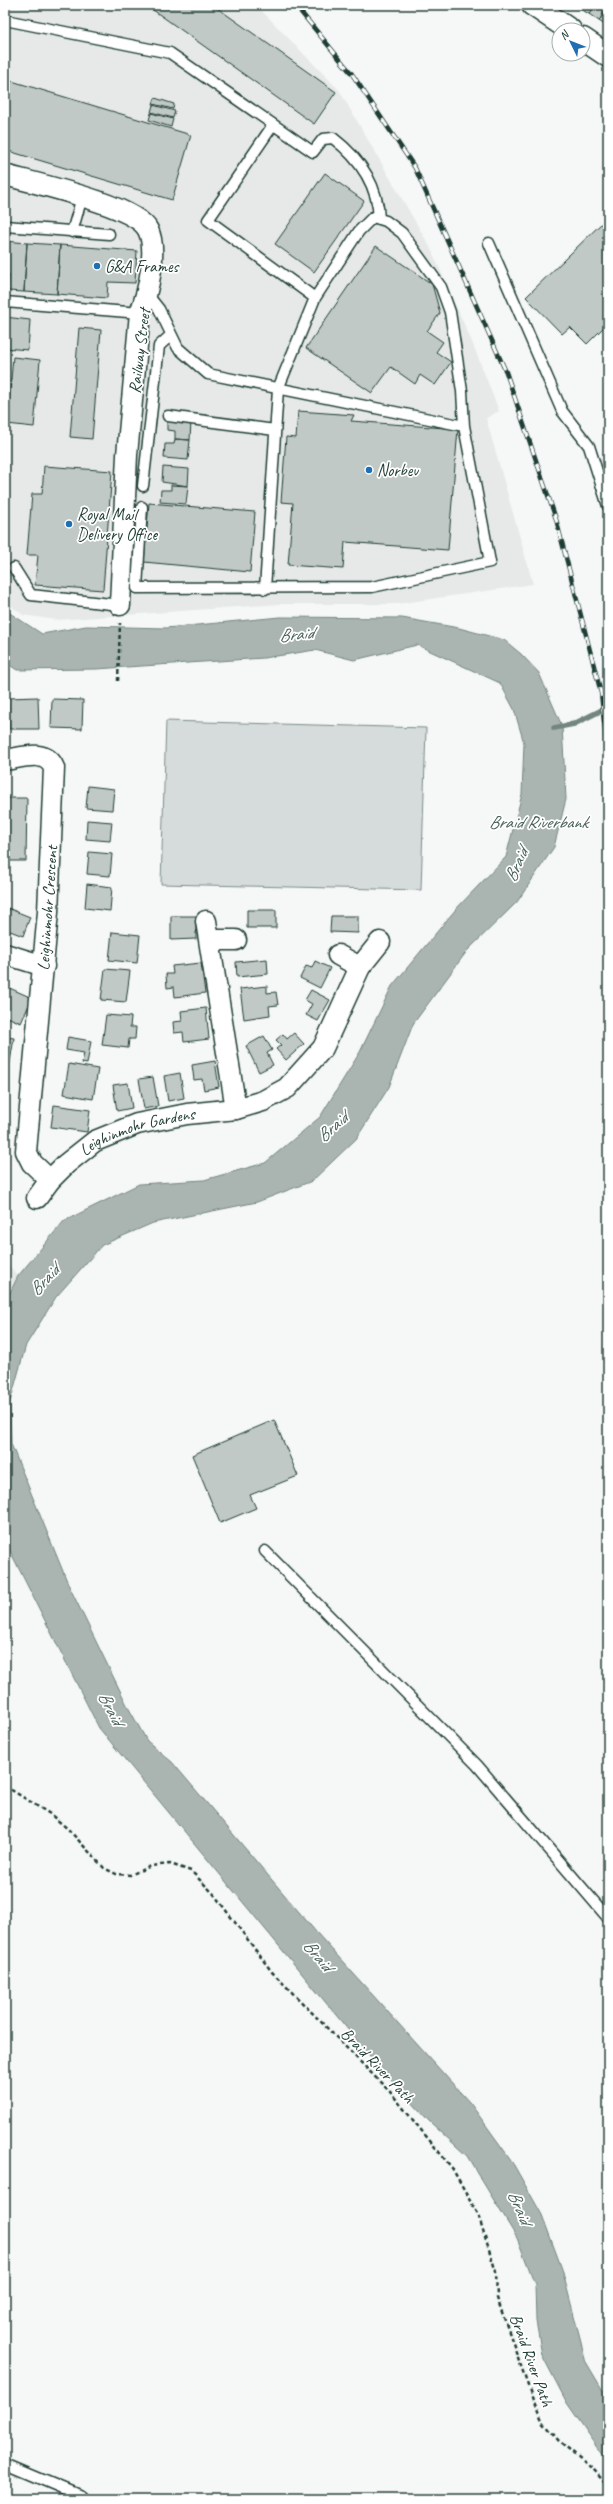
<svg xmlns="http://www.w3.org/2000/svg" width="613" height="2504" font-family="Caveat,sans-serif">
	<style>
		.built { fill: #e6e9e8 }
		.green { fill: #d6dcdb; stroke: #7a8c88 }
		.water { fill: #aab5b1; stroke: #72857f }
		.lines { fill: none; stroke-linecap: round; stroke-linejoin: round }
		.stream { stroke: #72857f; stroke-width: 5.5 }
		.building { fill: #c0c9c6; stroke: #1f3d34 }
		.lane-casing { stroke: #1f3d34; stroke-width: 13 }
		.street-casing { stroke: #1f3d34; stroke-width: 23 }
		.primary-casing { stroke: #1f3d34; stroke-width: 25 }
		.path { stroke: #1f3d34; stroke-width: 2.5; stroke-dasharray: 4 3; stroke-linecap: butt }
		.lane { stroke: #fff; stroke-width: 10 }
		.street { stroke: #fff; stroke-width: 20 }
		.primary { stroke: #fff; stroke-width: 22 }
		.rail-casing { stroke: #1f3d34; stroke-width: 4.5 }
		.rail { stroke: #fff; stroke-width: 3; stroke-dasharray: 9; stroke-linecap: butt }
		.poi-dot { fill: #1f6fb2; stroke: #fff; stroke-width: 1.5 }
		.labels { text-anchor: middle; stroke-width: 3.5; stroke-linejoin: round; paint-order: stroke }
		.poi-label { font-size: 17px; fill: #1f3d34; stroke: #fff; text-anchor: start }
		.street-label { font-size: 17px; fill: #1f3d34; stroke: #fff }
		.water-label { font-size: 18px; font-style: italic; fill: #49615a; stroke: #fff }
	</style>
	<rect width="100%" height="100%" fill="#f6f7f7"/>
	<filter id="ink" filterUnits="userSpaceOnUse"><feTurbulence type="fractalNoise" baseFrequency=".025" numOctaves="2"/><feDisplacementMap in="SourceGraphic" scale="8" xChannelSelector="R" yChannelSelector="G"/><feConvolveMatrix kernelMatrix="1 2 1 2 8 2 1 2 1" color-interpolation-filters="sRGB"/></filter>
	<g filter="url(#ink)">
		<path class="built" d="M5,5h251l83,85 91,157 42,95 27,69 -13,7 47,166 -137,20h-116l-224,16 -33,-5 -18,-14z
			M5,1260l13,16 -13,27z"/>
		<path class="green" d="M166,721l260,7 -5,162 -260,-6z"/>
		<path class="water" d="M5,610l37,24 44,-8 80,2 114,-11 122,1 57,10 45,12 17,14 18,19 23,53 4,73 -12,48 -37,55 -50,49 -54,73 -24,63 -33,52 -44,42 -55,21 -104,21 -51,22 -46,52 -30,48 -16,57 1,42 58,142 59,121 19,34 25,21 144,170 154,171 41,57 31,55 20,54 24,93 22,37v63l-41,-59 -25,-48 -6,-34 -1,-37 -18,-46 -50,-82 -38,-35 -60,-66 -270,-327 -94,-187v-238l13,-27 46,-55 75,-37 65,-4 61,-17 55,-46 40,-65 32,-66 64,-77 50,-52 16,-63 2,-51 -10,-34 -14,-26 -83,-38 -63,15 -39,-10 -51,8 -168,11 -79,1 -12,-8z"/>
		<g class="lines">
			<path class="stream" d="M554,728l20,-4 34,-17"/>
		</g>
		<path class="building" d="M146,5h67l123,87 -22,32z
			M581,5h14l-6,9 -10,-6z
			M595,5h13l-9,16 -10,-7z
			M608,7v20l-9,-6z
			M5,79l186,56 -19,65 -167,-50z
			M155,98l19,6 -1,5 -20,-5z
			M153,105l22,6 -2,7 -22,-6z
			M151,113l22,6 -2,8 -22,-7z
			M325,173l39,28 -50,71 -39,-28z
			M608,217v106l-21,21 -17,-17 -8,7 -36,-37z
			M5,241l22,2 -3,49 -16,-1 1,-17 -4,-1z
			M27,243l33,2 -3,49 -33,-2z
			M60,245l77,6 -2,32 -27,-1 -1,16 -50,-4z
			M376,246l56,38 8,29 -13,18 16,11 -7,10 15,10 -16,23 -15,-10 -5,9 -24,-17 -19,26 -66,-45z
			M5,317l25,3 -2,30 -23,-2z
			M79,328l22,2 -9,109 -22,-2z
			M13,357l27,3 -6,67 -27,-3z
			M298,411l56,4 -3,6 107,8 -10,121 -103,-8 -2,27 -55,-4 5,-62 -12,-1 5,-65 10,1z
			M167,419l24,2 -1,19 -15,-1v-8l-8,-1z
			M175,439l15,1 -2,20 -24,-2 1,-14h9z
			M44,466l68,5 -9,119 -68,-5 3,-30h-11l5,-61h10z
			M163,467l26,2 -1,17 -26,-4z
			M171,485l17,1 -2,18 -26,-2 1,-12h10z
			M149,503l106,9 -5,60 -106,-10z
			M38,697l1,32h-30l-1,-31z
			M52,699l31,1 -1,29 -31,-1z
			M88,786l26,3 -2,21 -26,-2z
			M5,798h22l-1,63h-21z
			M87,820l25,2 -2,19 -24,-2z
			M89,852l23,2 -2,22 -23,-2z
			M87,884l25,3 -2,24 -25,-3z
			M5,907l25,10 -7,19 -18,-7z
			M247,910h29v18h-29z
			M171,916h25v23l-25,1z
			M331,916h27v17l-28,-1z
			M112,932l28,3 -3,28 -28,-3z
			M267,959l1,15 -31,3 -1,-15z
			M315,961l15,7 -10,20 -20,-10 6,-12 6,2z
			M201,963l4,30 -30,4 -1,-10 -7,1 -1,-14h7l-1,-8z
			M105,969l25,2 -4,31 -25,-2z
			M5,986l27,12 -11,25 -16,-7z
			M267,986v7l9,-1 2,13 -9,1 1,9 -26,4 -4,-30z
			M311,990l19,10 -12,21 -12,-6 6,-11 -7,-4z
			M206,1008l3,31 -25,3 -1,-10 -9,1 -1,-11 9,-1 -1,-10z
			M106,1015l25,2 -1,10h6l-1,12h-6l-1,9 -26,-3z
			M294,1033l10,11 -18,16 -10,-11 5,-4 -5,-5 7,-6 4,5z
			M264,1036l8,14 -5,3 6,12 -14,7 -13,-26z
			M5,1037l9,1 -8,48h-1z
			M68,1037l23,4 -4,23 -5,-1 2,-10 -18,-3z
			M215,1061l4,26 -15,3 -2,-11 -8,1 -2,-15z
			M69,1064l29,5 -5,30 -29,-5z
			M180,1073l4,25 -16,3 -4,-25z
			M153,1077l5,29 -14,3 -5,-30z
			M128,1083l4,25 -15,3 -4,-26z
			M54,1105l36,5 -3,22 -36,-5z
			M274,1420l24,56 -48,19 6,13 -36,15 -28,-68z"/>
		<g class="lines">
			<g class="lane-casing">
				<path id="lane" d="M5,20l165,33 143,99 10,-13 10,-1c26,20 45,47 46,81
					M5,226l104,8
					M72,232l10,-35
					M489,243l73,168 27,35 19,60
					M315,298l44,-67 14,-14 13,4 16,12 39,54 9,25 12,79 2,35
					M5,302l135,11
					M168,416l107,14
					M143,486l16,-140 12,-11
					M142,507l-5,81 235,-1 118,-25 -26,-136 -256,-52 -30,-26 -19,-39 -12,-15
					M14,568l17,27 89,10
					M265,589l13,-200 37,-91 -107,-78 65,-95
					M265,1551l212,214 131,153
					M5,2464l76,32 3,3"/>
			</g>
			<g class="street-casing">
				<g id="street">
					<path d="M5,175c28,8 131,30 143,55 10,20 0,63 -8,83l-13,142 -7,150"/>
					<path d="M5,760c16,-2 41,-12 49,8l-6,144 -22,239 6,12 18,17"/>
					<path d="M206,921l30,188"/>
					<path d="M210,940h26"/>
					<path d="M5,954l39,12"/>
					<path d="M338,955l22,12"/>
					<path id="s1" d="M37,1198l13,-18 16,-16 29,-23 42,-17 50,-10 49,-5 27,-8 24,-13 36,-40 37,-81 20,-25"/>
				</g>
			</g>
			<g class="primary-casing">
				<path id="primary" d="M533,5l37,25
					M583,39l25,17"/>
			</g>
			<path class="path" d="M118,681l2,-58
				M5,1786l45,28 18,15 36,39 12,6 14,1 21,-9 19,-2 21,7 22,22 59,79 119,121 61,75 26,46 18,58 1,26 36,102 9,20 16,20 37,31 13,16"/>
			<use href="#lane" class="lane"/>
			<use href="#street" class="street"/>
			<use href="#primary" class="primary"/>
			<g class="rail-casing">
				<path id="rail" d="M295,5l57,69 63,94 91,204 50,147 45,174 7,66"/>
			</g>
			<use href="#rail" class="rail"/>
		</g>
	</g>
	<g class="poi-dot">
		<circle cx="97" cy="266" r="4"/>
		<circle cx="369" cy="470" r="4"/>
		<circle cx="69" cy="524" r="4"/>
	</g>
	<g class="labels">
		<g class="poi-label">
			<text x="105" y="272">G&amp;A Frames</text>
			<text x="377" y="476">Norbev</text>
			<text x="77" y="520">Royal Mail<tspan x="77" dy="20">Delivery Office</tspan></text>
		</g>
		<g class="street-label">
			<text transform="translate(139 351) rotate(-83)" y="6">Railway Street</text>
			<text transform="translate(47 908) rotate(-86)" y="6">Leighinmohr Crescent</text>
			<text dy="6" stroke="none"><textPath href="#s1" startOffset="125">Leighinmohr Gardens</textPath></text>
			<text transform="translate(378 2065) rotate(46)" y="6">Braid River Path</text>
			<text transform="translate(532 2360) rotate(70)" y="6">Braid River Path</text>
		</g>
		<g class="water-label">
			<text transform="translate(296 634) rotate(-5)" y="6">Braid</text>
			<text x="538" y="828">Braid Riverbank</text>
			<text transform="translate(516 865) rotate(-67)" y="6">Braid</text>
			<text transform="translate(332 1127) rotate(-42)" y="6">Braid</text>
			<text transform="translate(44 1280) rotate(-47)" y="6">Braid</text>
			<text transform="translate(111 1708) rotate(63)" y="6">Braid</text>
			<text transform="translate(318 1955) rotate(50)" y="6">Braid</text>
			<text transform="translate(520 2207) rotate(67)" y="6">Braid</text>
		</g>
	</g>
	<rect width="613" height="2504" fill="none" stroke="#fff" stroke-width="20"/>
	<rect x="10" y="10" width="593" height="2484" fill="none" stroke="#1f3d34" stroke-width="1.5" filter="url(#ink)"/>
	<g transform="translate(571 42) rotate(313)"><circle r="19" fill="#ffffff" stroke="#a5b1ae"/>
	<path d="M0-3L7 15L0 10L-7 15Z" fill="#1f6fb2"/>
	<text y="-6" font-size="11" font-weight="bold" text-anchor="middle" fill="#1f3d34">N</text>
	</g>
</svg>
